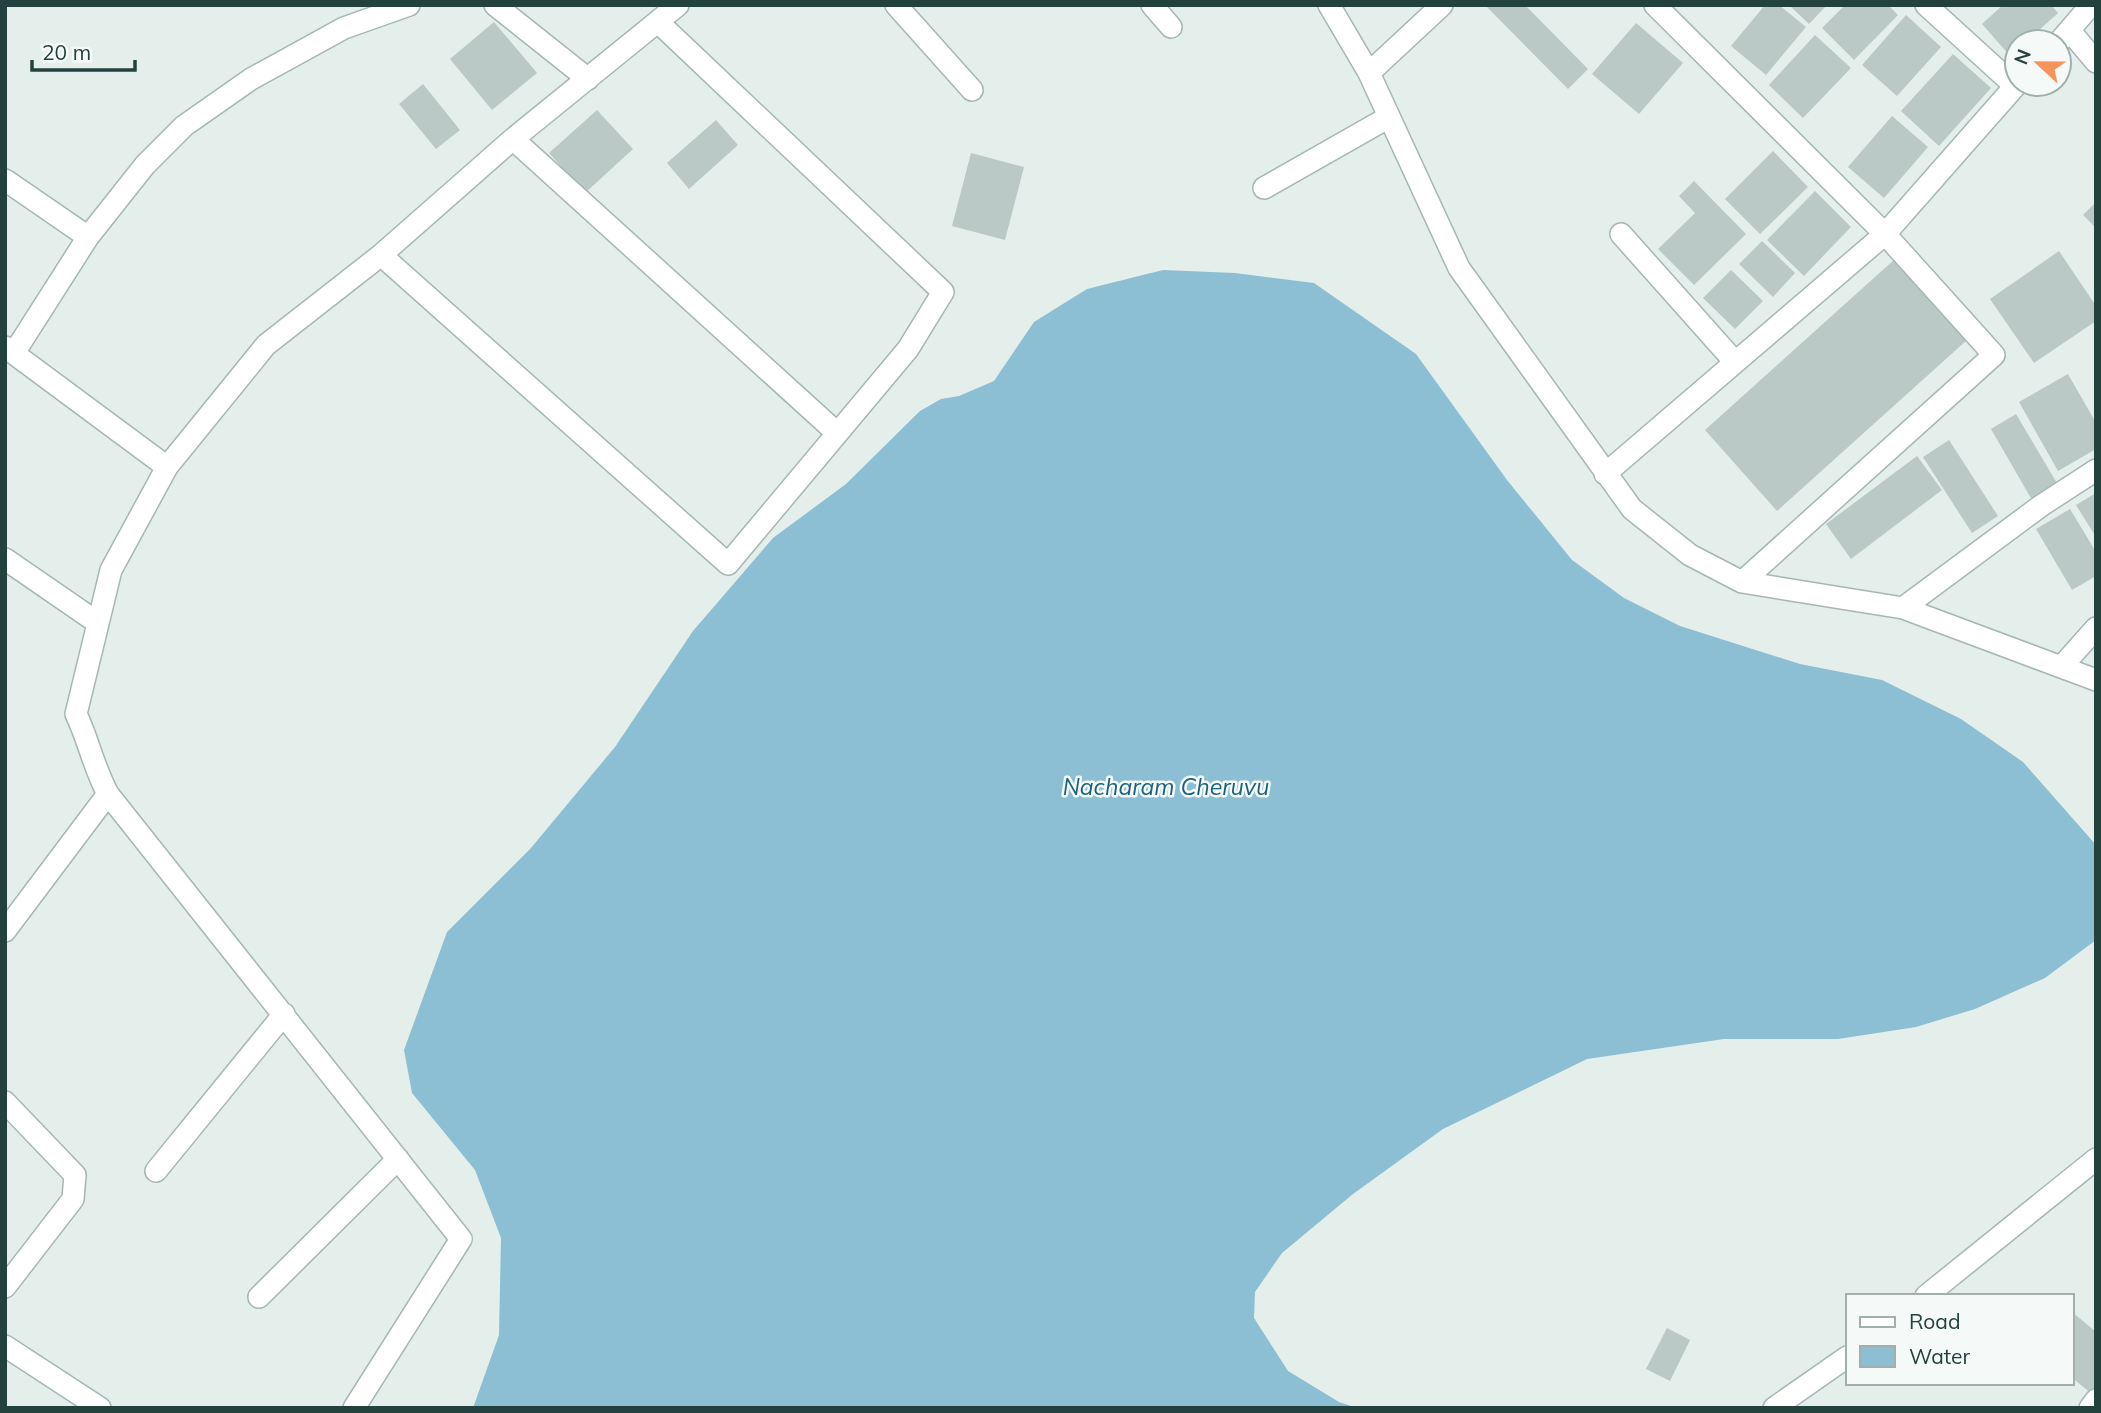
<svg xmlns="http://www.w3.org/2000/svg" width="2101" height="1413" font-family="Mulish,sans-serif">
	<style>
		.water { fill: #8cbfd4 }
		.building { fill: #bac9c5 }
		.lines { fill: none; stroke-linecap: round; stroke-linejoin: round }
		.minor-casing { stroke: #a6b7b3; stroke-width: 24 }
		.minor { stroke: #fff; stroke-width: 21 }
		.labels { text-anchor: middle; stroke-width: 5; stroke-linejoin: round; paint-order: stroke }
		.water-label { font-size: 23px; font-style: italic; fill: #1b617f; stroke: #f5faf8 }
	</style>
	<rect width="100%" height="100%" fill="#e4eeeb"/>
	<path class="water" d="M1163,270l72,3 79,10 102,71 91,126 65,80 52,38 56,28 120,38 82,16 79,39 62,43 73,83v95l-51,38 -70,31 -59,18 -78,12h-114l-137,20 -144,70 -90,65 -71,59 -27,39 -1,26 34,53 51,31 18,6h-884l26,-73 2,-97 -26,-68 -63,-77 -8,-43 43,-118 84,-84 84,-101 78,-116 80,-93 73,-54 74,-73 21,-12 18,-3 35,-15 40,-59 53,-33z"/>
	<path class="building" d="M1485,5h40l63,64 -20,20z
		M1765,5h14l27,22 -40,48 -35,-29z
		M1789,5h38l-18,19z
		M1845,5h43l10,10 -44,45 -32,-32z
		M2003,5h48l7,8 -32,29h-9v8l-7,6 -28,-32z
		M1906,15l35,32 -44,49 -35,-31z
		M494,22l43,51 -45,37 -42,-51z
		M1636,23l47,40 -44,51 -47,-40z
		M1815,35l36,33 -48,50 -34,-33z
		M1953,54l38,34 -52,58 -38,-35z
		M423,84l37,46 -24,19 -37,-45z
		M597,110l36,39 -48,44 -36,-40z
		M1892,116l36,31 -44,51 -36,-31z
		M716,120l22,25 -49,44 -22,-26z
		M1773,151l35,36 -48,47 -35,-35z
		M971,153l53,14 -19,73 -53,-14z
		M1694,181l52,53 -52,51 -36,-36 37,-36 -16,-17z
		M1815,191l36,36 -47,49 -37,-36z
		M2096,202v26l-13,-13z
		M1762,241l33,32 -22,24 -34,-33z
		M2059,251l37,55v15l-62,42 -44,-64z
		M1895,259l72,81 -190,171 -72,-81z
		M1731,270l32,31 -28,28 -32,-31z
		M2068,374l28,49v26l-38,22 -39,-69z
		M2016,414l42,71 -26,15 -41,-71z
		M1949,440l49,76 -26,17 -49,-76z
		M1917,456l25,34 -91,69 -25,-35z
		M2096,493v44l-20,-32z
		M2070,509l26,43v24l-24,14 -36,-61z
		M2071,1311l25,21v58l-4,4 -21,-17z
		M1667,1328l23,12 -20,41 -24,-12z"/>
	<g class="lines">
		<g class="minor-casing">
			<path id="minor" d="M495,5l93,74
				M896,5l76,85
				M1152,5l19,22
				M1329,5l40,68 90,195 173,241 58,46 52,27 161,26 193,72
				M1655,5l230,229 109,121 -252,227
				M1926,5l89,81
				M2070,31l26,31
				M2059,42l32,-37
				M1369,73l73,-68
				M513,139l324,294
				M5,180l83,57
				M1264,188l125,-71
				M1621,234l114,128
				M381,255l347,309 180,-215 35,-57 -285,-270
				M5,347l162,120
				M14,353l74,-116 57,-72 39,-39 67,-47 93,-51 65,-23
				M1605,474l280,-240 132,-150
				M5,559l93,64
				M1903,608l139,-103 54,-35
				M2063,665l33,-37
				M5,931l103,-137
				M5,1102l70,73 -2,24 -68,88
				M156,1171l128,-157
				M1926,1296l170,-137
				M259,1297l139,-138
				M5,1346l95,62
				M354,1408l107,-169 -353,-445c-15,-28 -19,-53 -32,-80l35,-144 56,-103 99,-122 115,-90 132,-116 165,-134
				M1774,1408l73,-51
				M2090,1408l6,-8"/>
		</g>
		<use href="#minor" class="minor"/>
	</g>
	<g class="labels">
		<g class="water-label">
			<text x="1166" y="795">Nacharam Cheruvu</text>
		</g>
	</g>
	<rect width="2101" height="1413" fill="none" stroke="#23413d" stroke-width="14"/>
	<rect x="1846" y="1294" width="228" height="91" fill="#f5faf8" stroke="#a1b0ad" stroke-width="2"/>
	<rect x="1860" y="1317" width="35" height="10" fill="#ffffff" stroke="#a1b0ad" stroke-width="2"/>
	<text x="1909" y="1329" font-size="21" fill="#23413d">Road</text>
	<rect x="1860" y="1346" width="35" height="21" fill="#8cbfd4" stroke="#a1b0ad" stroke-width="2"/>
	<text x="1909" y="1364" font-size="21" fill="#23413d">Water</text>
	<g transform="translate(2038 63) rotate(292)"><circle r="33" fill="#f5faf8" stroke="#a1b0ad" stroke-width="2"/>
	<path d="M0-5L12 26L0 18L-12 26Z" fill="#f5955c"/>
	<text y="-10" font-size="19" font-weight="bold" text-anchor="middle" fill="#23413d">N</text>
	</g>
	<path d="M32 60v10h103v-10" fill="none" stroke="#23413d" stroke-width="3.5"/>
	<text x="42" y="60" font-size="21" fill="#23413d" stroke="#f5faf8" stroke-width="5" paint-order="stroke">20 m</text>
</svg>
